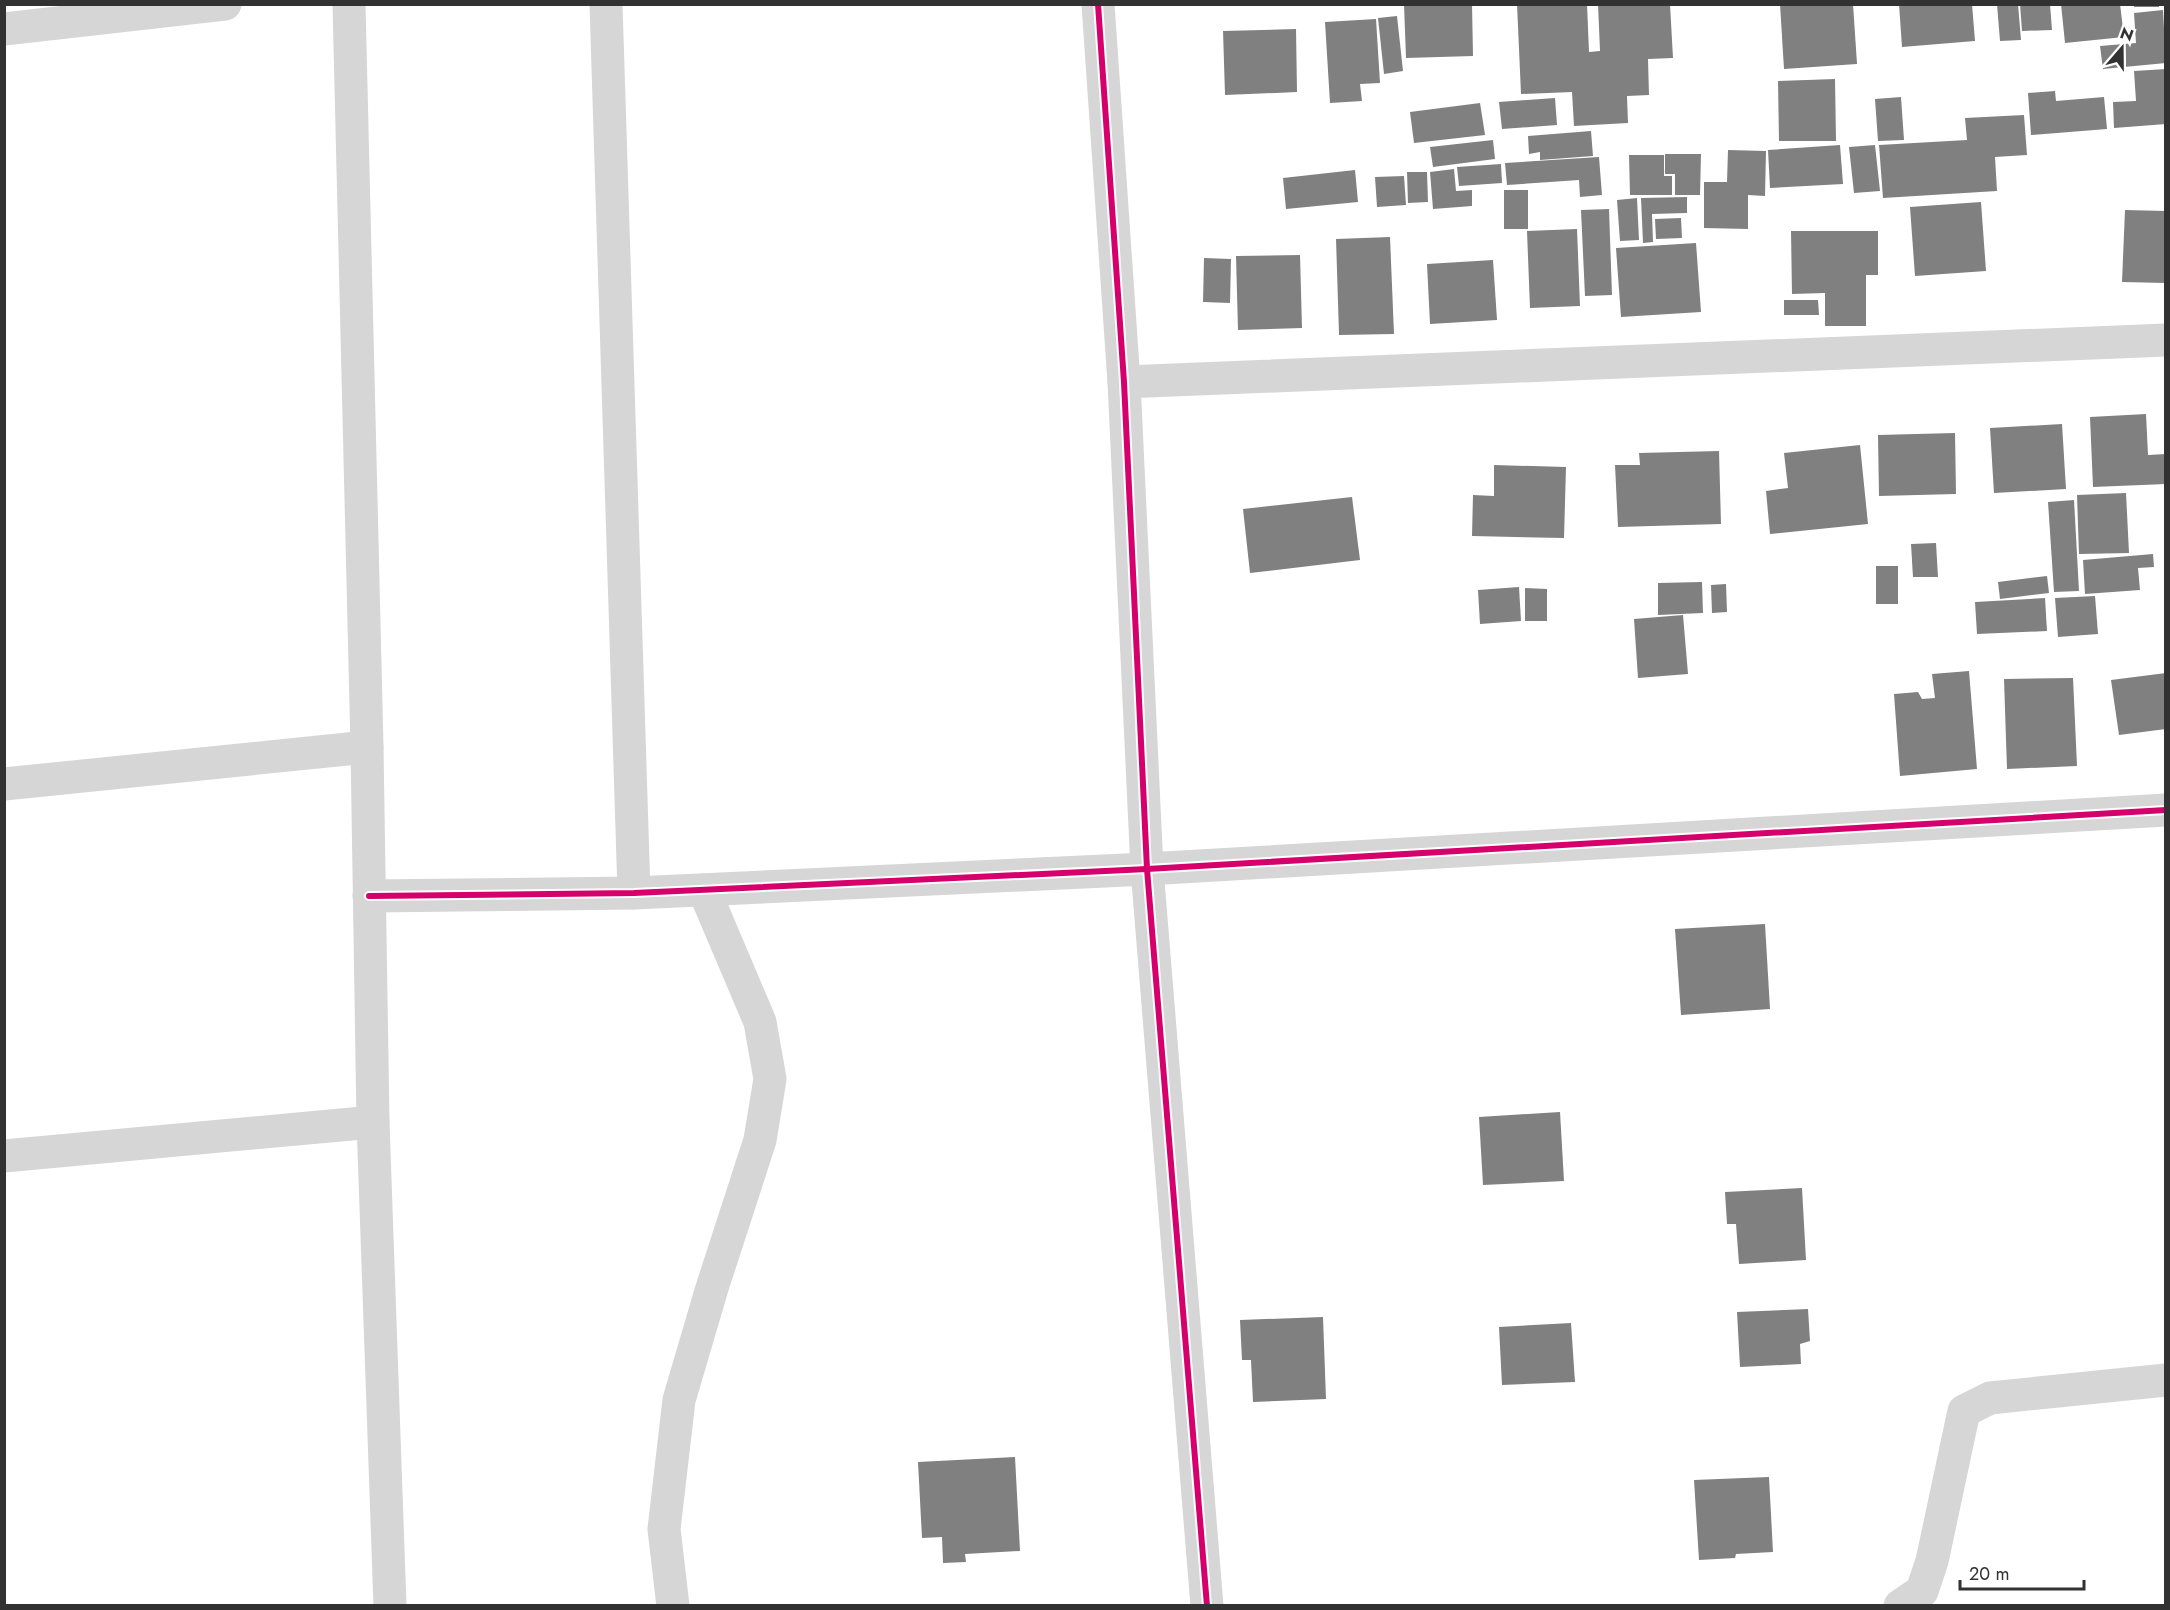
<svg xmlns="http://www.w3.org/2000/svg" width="2170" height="1610" font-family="Jost,sans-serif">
  <rect width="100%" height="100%" fill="#fff"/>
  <g fill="#808080">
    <path d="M1404 4H1472L1473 56 1406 58Z"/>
    <path d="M1517 4H1587L1589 52 1600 51 1598 4H1670L1673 58 1648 59 1649 95 1627 96 1628 123 1574 126 1572 92 1521 94Z"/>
    <path d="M1780 4H1853L1857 64 1784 69Z"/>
    <path d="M1899 4H1972L1975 41 1902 47Z"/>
    <path d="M1997 4H2018L2021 40 2000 41Z"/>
    <path d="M2020 4H2050L2052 30 2022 31Z"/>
    <path d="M2061 4H2120L2124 37 2065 43Z"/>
    <rect x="2134" y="4" width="25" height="3"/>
    <path d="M2163 10 2166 63 2103 69 2100 46 2136 43 2134 13Z"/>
    <path d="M1397 16 1403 71 1384 74 1378 18Z"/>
    <path d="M1376 19 1380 83 1360 84 1362 101 1330 103 1325 22Z"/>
    <path d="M1296 29 1297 92 1225 95 1223 31Z"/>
    <path d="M2166 69V124L2114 128 2113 102 2136 101 2134 71Z"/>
    <path d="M1835 79 1836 141H1779L1778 81Z"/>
    <path d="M2055 91 2056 101 2104 97 2107 129 2031 135 2028 93Z"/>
    <path d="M1901 97 1904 140 1878 141 1875 99Z"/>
    <path d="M1555 98 1557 125 1502 129 1499 102Z"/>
    <path d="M1480 103 1485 135 1414 143 1410 112Z"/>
    <path d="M2024 115 2027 155 1995 157 1997 191 1883 198 1879 145 1967 140 1965 118Z"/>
    <path d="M1591 131 1593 156 1540 160V152L1529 154 1528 136Z"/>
    <path d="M1493 140 1495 159 1433 167 1430 147Z"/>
    <path d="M1840 145 1843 184 1770 188 1768 150Z"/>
    <path d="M1875 145 1880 191 1854 193 1849 147Z"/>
    <path d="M1728 150 1766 151 1765 196 1748 195V229L1704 228V182H1727Z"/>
    <path d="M1665 154H1701L1700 195H1675V174H1665Z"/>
    <path d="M1629 155H1664V176H1672V195H1630Z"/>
    <path d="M1599 157 1602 195 1580 197 1579 180 1507 185 1505 163Z"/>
    <path d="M1501 164 1502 183 1459 186 1457 167Z"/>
    <path d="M1454 169 1456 191 1472 190V206L1433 209 1430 172Z"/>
    <path d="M1355 170 1358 202 1286 209 1283 178Z"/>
    <path d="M1407 172H1427L1428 202 1408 203Z"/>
    <path d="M1404 176 1406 205 1377 207 1375 177Z"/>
    <rect x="1504" y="190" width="24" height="39"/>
    <path d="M1687 197V213L1652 214 1653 242 1643 243 1641 198Z"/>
    <path d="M1637 198 1639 240 1620 241 1617 200Z"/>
    <path d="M1981 202 1986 271 1915 276 1910 207Z"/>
    <path d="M1609 209 1612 295 1585 296 1581 210Z"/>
    <path d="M2125 210 2166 211V283L2122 282Z"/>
    <path d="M1681 218 1682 238 1656 239 1655 219Z"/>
    <path d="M1577 229 1580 306 1530 308 1527 231Z"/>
    <path d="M1791 231H1878V275H1866V326H1825V293L1792 294Z"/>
    <path d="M1390 237 1394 334 1339 335 1336 239Z"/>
    <path d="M1696 243 1701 312 1621 317 1616 248Z"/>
    <path d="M1300 255 1302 328 1238 330 1236 256Z"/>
    <path d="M1204 258 1231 259 1230 303 1203 302Z"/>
    <path d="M1493 260 1497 320 1430 324 1427 264Z"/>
    <path d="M1784 300H1818L1819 315H1784Z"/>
    <path d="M2146 414 2148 455 2166 454V484L2093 487 2090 417Z"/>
    <path d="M2062 424 2066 489 1994 493 1990 428Z"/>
    <path d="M1955 433 1956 494 1879 496 1878 435Z"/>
    <path d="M1860 445 1868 524 1770 534 1766 491 1788 488 1784 453Z"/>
    <path d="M1719 451 1721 524 1618 527 1615 465H1640L1639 453Z"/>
    <path d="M1494 465 1566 467 1564 538 1472 536 1473 495 1494 496Z"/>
    <path d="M2126 493 2129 553 2079 554 2077 495Z"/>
    <path d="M1352 497 1360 560 1250 573 1243 509Z"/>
    <path d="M2074 500 2079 591 2054 592 2048 502Z"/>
    <path d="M1936 543 1938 577H1913L1911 544Z"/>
    <path d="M2153 554 2154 567 2138 568 2140 590 2085 594 2083 560Z"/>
    <rect x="1876" y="566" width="22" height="38"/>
    <path d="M2047 576 2049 593 2000 599 1998 582Z"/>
    <path d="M1702 582 1703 613 1658 615V583Z"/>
    <path d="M1726 584 1727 612 1712 613 1711 585Z"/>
    <path d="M1519 587 1521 621 1480 624 1478 590Z"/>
    <path d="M1525 588 1547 589V621H1525Z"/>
    <path d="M2095 596 2098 634 2058 637 2055 598Z"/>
    <path d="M2045 598 2047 631 1977 634 1975 602Z"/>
    <path d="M1683 615 1688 674 1638 678 1634 619Z"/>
    <path d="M1969 671 1977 769 1900 776 1894 694 1918 692 1922 699 1935 698 1932 674Z"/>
    <path d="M2166 673V729L2119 735 2111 680Z"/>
    <path d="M2073 678 2077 766 2007 769 2004 679Z"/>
    <path d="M1765 924 1770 1009 1681 1015 1675 929Z"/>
    <path d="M1560 1112 1564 1181 1483 1185 1479 1117Z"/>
    <path d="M1802 1188 1806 1260 1739 1264 1736 1224H1727L1725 1192Z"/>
    <path d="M1808 1309 1810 1341 1800 1344 1801 1364 1740 1367 1737 1312Z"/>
    <path d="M1323 1317 1326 1399 1253 1402 1251 1360H1242L1240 1320Z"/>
    <path d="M1571 1323 1575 1382 1502 1385 1499 1327Z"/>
    <path d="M1015 1457 1020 1551 965 1554 966 1562 943 1563 942 1537 922 1538 918 1462Z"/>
    <path d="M1769 1477 1773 1552 1736 1554 1735 1558 1699 1560 1694 1480Z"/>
  </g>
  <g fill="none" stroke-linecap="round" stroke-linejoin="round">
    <g stroke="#d6d6d6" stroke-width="33">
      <path d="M349 4 367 747 373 1122 390 1606"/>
      <path d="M606 4 634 893"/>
      <path d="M1098 4 1124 382 1147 869 1207 1606"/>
      <path d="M4 29 225 4"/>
      <path d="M1124 382 2166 340"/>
      <path d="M4 784 367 747"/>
      <path d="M369 896 634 893 1147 869 2166 810"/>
      <path d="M4 1156 373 1122"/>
      <path d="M673 1606 664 1529 679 1400 712 1288 760 1140 770 1079 760 1022 704 890"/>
      <path d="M1900 1606 1922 1591 1932 1561 1964 1411 1990 1398 2166 1380"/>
    </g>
    <defs>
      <g id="cycleway">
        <path d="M1098 4 1124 382 1147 869 1207 1606"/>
        <path d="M369 896 634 893 1147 869 2166 810"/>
      </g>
    </defs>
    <use href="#cycleway" stroke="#fff" stroke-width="10"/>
    <use href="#cycleway" stroke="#d6006c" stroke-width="6"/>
  </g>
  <rect width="2170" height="1610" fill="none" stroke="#323232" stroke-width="12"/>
  <g transform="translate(2122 48) rotate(20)" stroke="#ffffff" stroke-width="4.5" paint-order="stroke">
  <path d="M0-4.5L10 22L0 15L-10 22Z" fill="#323232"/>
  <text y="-9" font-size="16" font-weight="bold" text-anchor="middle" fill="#323232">N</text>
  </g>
  <path d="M1960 1580v9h124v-9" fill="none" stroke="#323232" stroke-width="3"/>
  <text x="1969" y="1580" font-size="18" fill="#323232" stroke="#ffffff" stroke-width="4.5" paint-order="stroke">20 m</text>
</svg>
